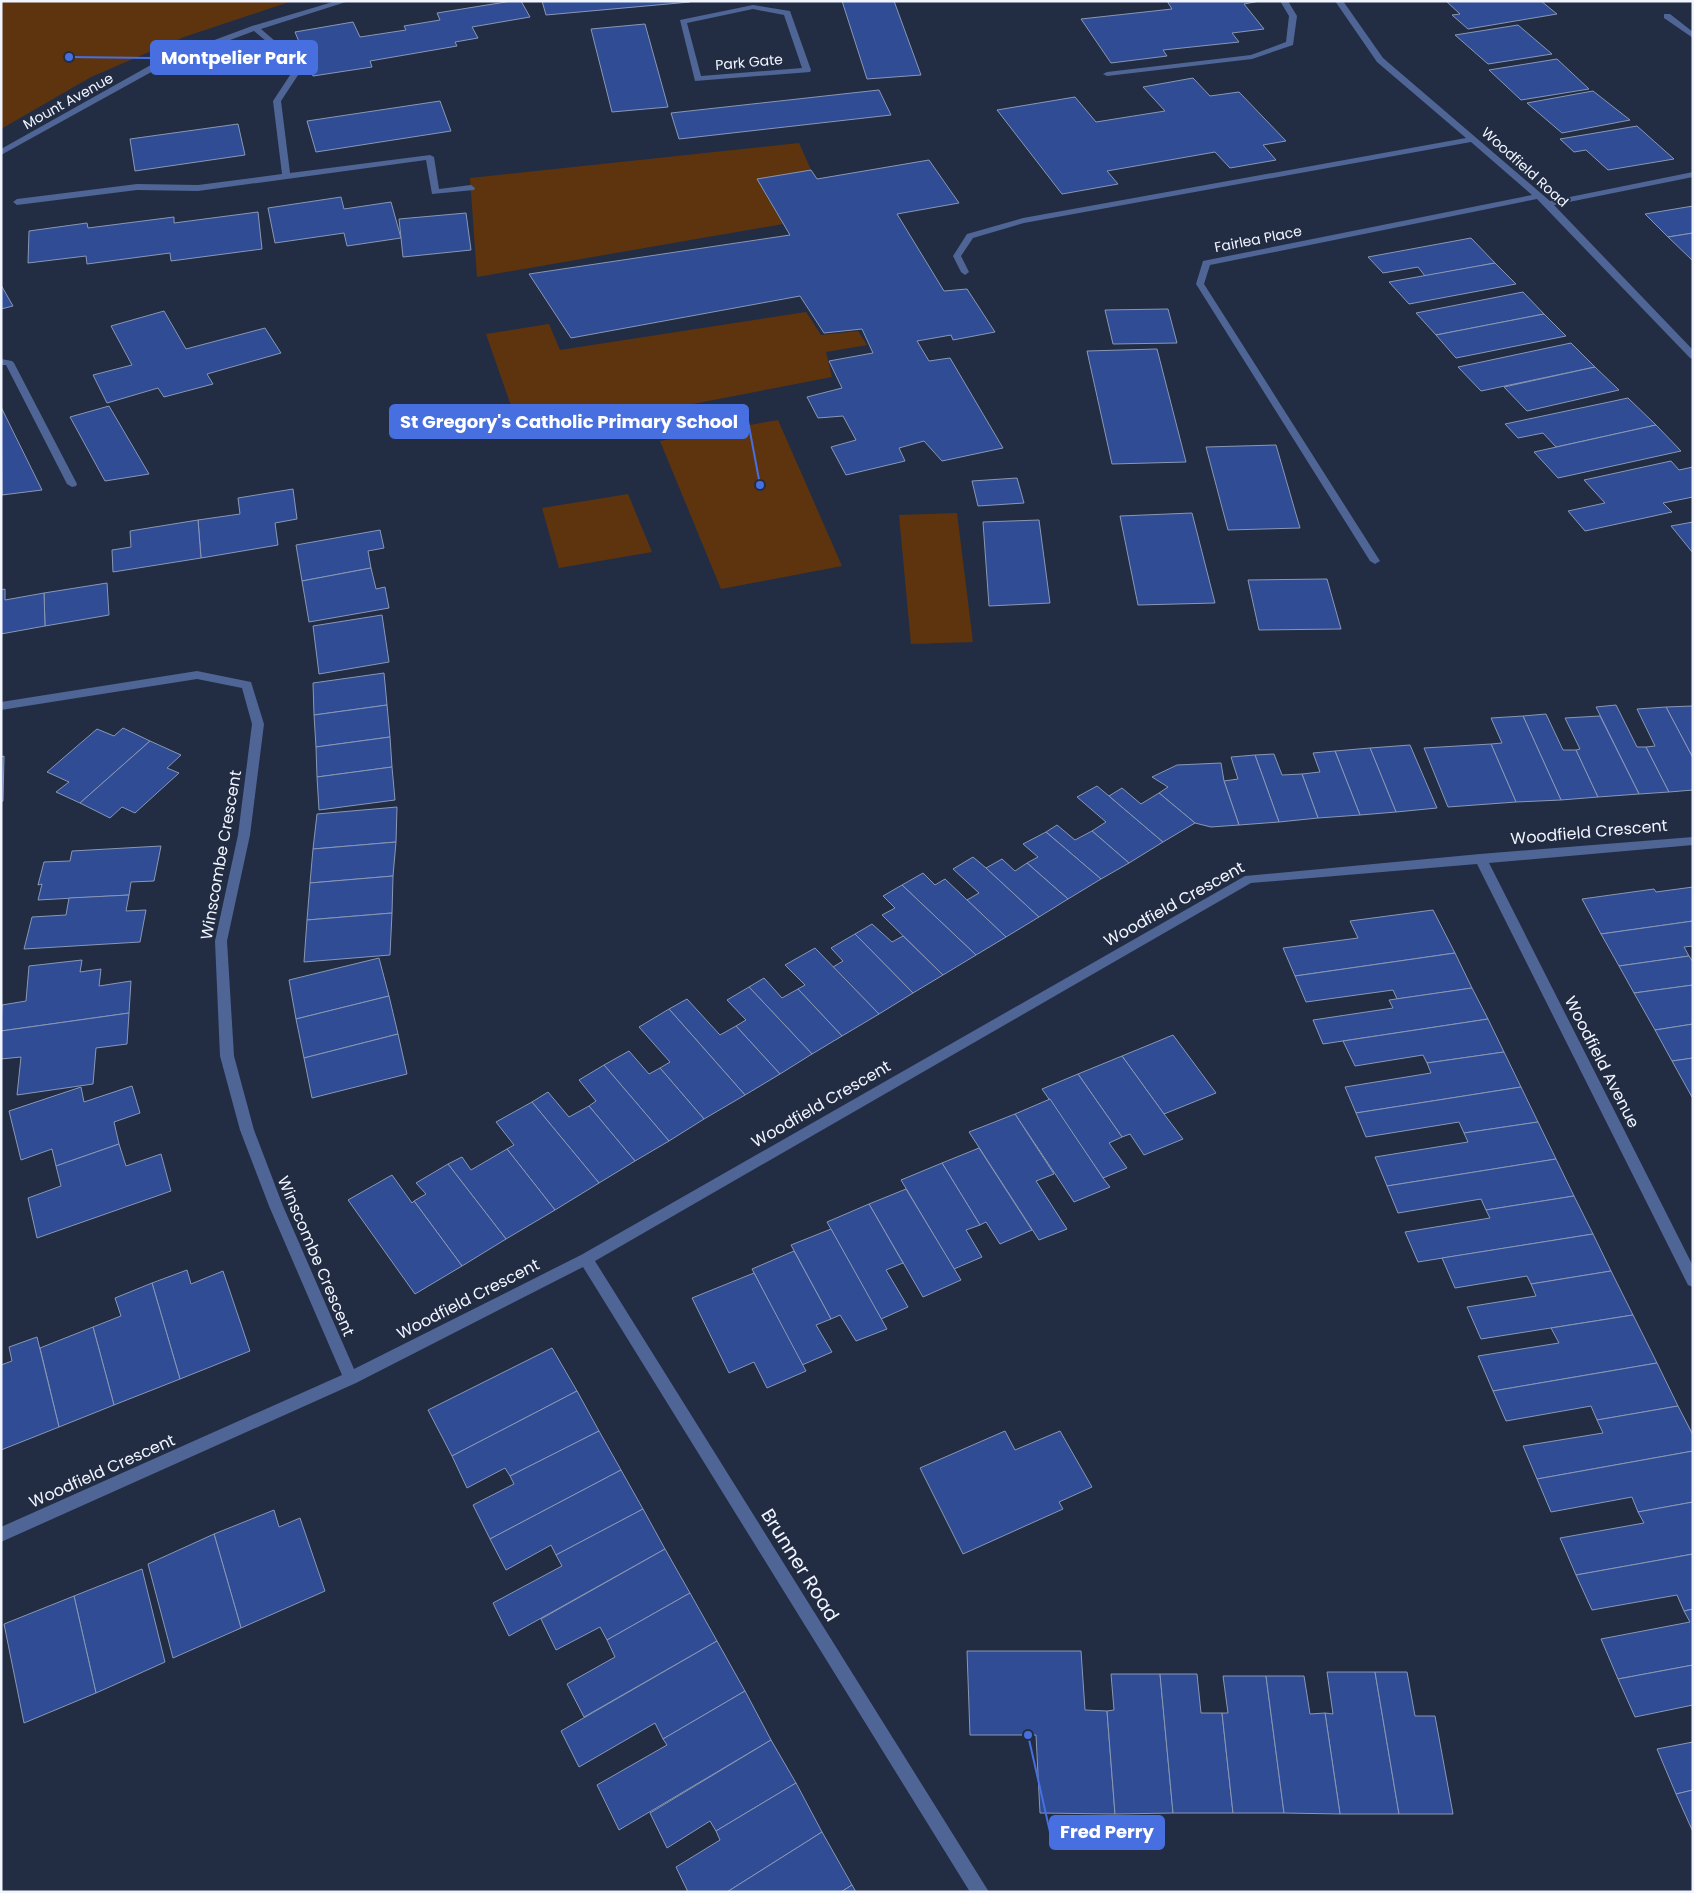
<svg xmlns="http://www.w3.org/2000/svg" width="1694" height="1893" font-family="Poppins,sans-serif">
  <rect width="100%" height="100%" fill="#222d44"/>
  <g fill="#5e340f">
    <path d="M1 1H292L184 37 91 77 1 129Z"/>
    <path d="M799 143 811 170 757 179 783 224 477 277 470 178Z"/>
    <path d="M806 312 821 335 858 331 867 345 826 352 832 377 522 437 486 334 549 324 560 350Z"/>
    <path d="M778 420 842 566 721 589 660 441Z"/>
    <path d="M628 494 652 552 559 568 542 508Z"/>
    <path d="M957 513 973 642 911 644 899 515Z"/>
  </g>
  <g fill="#2f4c95" stroke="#8997b4">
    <path d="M512 1H521L530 17 472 27 478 38 455 42 457 46 370 61 372 67 313 76 295 32 353 22 360 37 406 30 404 26 440 20 437 13Z"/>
    <path d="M542 1H690V2L546 15Z"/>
    <path d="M842 1H894L921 75 867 79Z"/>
    <path d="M1167 1H1260L1244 4 1264 29 1232 33 1239 42 1163 50 1167 56 1111 63 1081 19 1172 9Z"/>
    <path d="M1446 1H1541L1557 14 1468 29 1452 15 1460 14Z"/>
    <path d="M645 24 668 107 612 112 591 29Z"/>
    <path d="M1518 25 1552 54 1488 64 1455 35Z"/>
    <path d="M1557 59 1589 89 1521 100 1489 70Z"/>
    <path d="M1193 78 1210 96 1239 92 1286 141 1263 145 1276 160 1230 168 1215 152 1107 171 1118 184 1062 194 997 110 1075 97 1096 122 1165 111 1143 87Z"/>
    <path d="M879 90 891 115 679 139 671 113Z"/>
    <path d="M1593 91 1630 120 1562 133 1527 103Z"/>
    <path d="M440 101 451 131 316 152 307 121Z"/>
    <path d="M238 124 245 155 135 171 130 139Z"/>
    <path d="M1637 126 1674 159 1608 170 1586 150 1574 152 1560 139Z"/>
    <path d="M929 160 959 203 897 214 944 291 967 289 995 332 953 340 951 335 917 341 929 361 950 358 1003 448 942 461 924 441 899 448 905 461 846 475 831 447 856 440 843 416 818 418 807 397 842 388 829 361 873 353 862 329 824 333 800 296 571 338 529 274 790 235 757 179 811 170 817 179Z"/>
    <path d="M341 197 344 209 391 202 401 238 347 246 344 233 275 243 268 208Z"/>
    <path d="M1693 206V233L1668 237 1645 214Z"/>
    <path d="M258 212 262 249 171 261 170 253 87 264 86 256 28 263 29 231 87 223 88 228 174 217V223Z"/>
    <path d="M466 213 471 250 403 257 399 219Z"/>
    <path d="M1693 233V260H1692L1668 237Z"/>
    <path d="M1471 238 1495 263 1425 276 1418 267 1383 273 1368 257Z"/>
    <path d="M1495 263 1516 284 1409 304 1389 282Z"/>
    <path d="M1 285 13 306 1 309Z"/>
    <path d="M1523 292 1544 314 1436 335 1416 313Z"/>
    <path d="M1168 309 1177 343 1113 344 1105 310Z"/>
    <path d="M164 311 186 349 265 328 281 353 207 374 213 384 164 397 158 388 107 403 93 375 132 365 111 326Z"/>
    <path d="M1544 314 1566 336 1456 358 1436 335Z"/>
    <path d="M1571 343 1595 367 1481 391 1458 367Z"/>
    <path d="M1157 349 1186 462 1112 464 1087 351Z"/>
    <path d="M1595 367 1619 390 1527 411 1504 387Z"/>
    <path d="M1628 398 1656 425 1556 447 1543 433 1518 438 1505 424Z"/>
    <path d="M109 406 149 474 105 481 70 417Z"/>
    <path d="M1 407 42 490 2 495Z"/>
    <path d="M1656 425 1681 451 1558 478 1534 452Z"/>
    <path d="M1276 445 1300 528 1228 530 1206 447Z"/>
    <path d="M1671 461 1679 470 1693 467V497L1663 503 1672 512 1585 531 1568 511 1605 503 1584 480Z"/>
    <path d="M1017 478 1024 503 978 506 972 481Z"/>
    <path d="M293 489 297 519 275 523 278 545 201 558 198 520 240 514 238 498Z"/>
    <path d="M1192 513 1215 603 1138 605 1120 516Z"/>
    <path d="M198 520 201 558 113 572 112 550 131 547 130 531Z"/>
    <path d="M1039 520 1050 603 989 606 983 522Z"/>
    <path d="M1693 522V553L1671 526Z"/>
    <path d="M380 530 384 548 368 551 371 568 302 581 296 545Z"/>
    <path d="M371 568 376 589 385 587 389 608 309 622 302 581Z"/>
    <path d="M1327 579 1341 629 1259 630 1248 580Z"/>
    <path d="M107 583 109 615 45 626 44 593Z"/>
    <path d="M5 589V600L44 593 45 626 1 634V590Z"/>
    <path d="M382 615 389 662 319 674 313 626Z"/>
    <path d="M384 673 387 705 314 715 313 683Z"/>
    <path d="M387 705 390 737 316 747 314 715Z"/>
    <path d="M1616 705 1637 747H1646L1669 792 1639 794 1596 707Z"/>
    <path d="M1692 706H1693V758L1666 707Z"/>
    <path d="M1666 707 1693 758V790L1669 792 1646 747 1655 746 1637 709Z"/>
    <path d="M1546 714 1563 750H1576L1598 797 1561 800 1523 716Z"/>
    <path d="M1523 716 1561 800 1516 802 1491 744 1502 743 1491 718Z"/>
    <path d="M1600 716 1639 794 1598 797 1576 750 1580 749 1565 718Z"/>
    <path d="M123 728 150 741 80 803 56 792 69 782 47 772 97 729 114 736Z"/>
    <path d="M390 737 392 767 317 777 316 747Z"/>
    <path d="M150 741 181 755 167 768 179 773 135 813 122 807 110 818 80 803Z"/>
    <path d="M1491 744 1516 802 1448 807 1424 748Z"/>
    <path d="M1410 745 1437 808 1396 812 1370 748Z"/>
    <path d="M1370 748 1396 812 1360 815 1335 751Z"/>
    <path d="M1335 751 1360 815 1318 818 1302 774 1320 772 1313 753Z"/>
    <path d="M1274 754 1282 775 1302 774 1318 818 1279 822 1255 755Z"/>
    <path d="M1255 755 1279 822 1239 825 1224 781 1238 779 1231 757Z"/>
    <path d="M4 756 3 801 1 802V757Z"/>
    <path d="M1221 763 1224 781 1239 825 1211 827 1195 823 1159 793 1168 787 1152 777 1177 765Z"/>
    <path d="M392 767 395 800 319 810 317 777Z"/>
    <path d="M1097 786 1109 796 1163 842 1129 863 1092 831 1106 822 1077 797Z"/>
    <path d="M1122 788 1141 804 1159 793 1195 823 1163 842 1109 796Z"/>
    <path d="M397 807 396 842 313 849 317 814Z"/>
    <path d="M1057 825 1075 840 1092 831 1129 863 1101 879 1046 832Z"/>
    <path d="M1046 832 1101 879 1068 899 1027 863 1038 857 1023 844Z"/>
    <path d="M396 842 393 876 310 883 313 849Z"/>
    <path d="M161 846 154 881 131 882 129 895 38 900 42 884 38 885 44 862 70 861 72 851Z"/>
    <path d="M973 857 986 868 1039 917 1006 937 967 900 979 893 953 869Z"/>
    <path d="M1002 859 1015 871 1027 863 1068 899 1039 917 986 868Z"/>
    <path d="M923 873 935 885 945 879 1006 937 976 955 902 885Z"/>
    <path d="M393 876 392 913 307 920 310 883Z"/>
    <path d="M902 885 976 955 943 975 882 915 895 908 883 896Z"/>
    <path d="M1693 887V921L1601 934 1582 899 1654 889 1656 892Z"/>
    <path d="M129 895 126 911 146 910 140 942 24 949 32 917 66 915 69 898Z"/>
    <path d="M1433 910 1455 953 1295 976 1283 948 1358 938 1350 921Z"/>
    <path d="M392 913 390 955 304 962 307 920Z"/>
    <path d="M1693 921V946L1684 947 1689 956 1619 966 1601 934Z"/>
    <path d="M872 924 892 942 903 936 943 975 913 993 855 934Z"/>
    <path d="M855 934 913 993 879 1014 833 967 843 961 831 948Z"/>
    <path d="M815 948 879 1014 842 1036 798 989 805 985 785 965Z"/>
    <path d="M1455 953 1472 988 1397 999 1393 990 1306 1002 1295 976Z"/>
    <path d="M1689 956 1693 962V985L1634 993 1619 966Z"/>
    <path d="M379 958 389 996 296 1019 289 980Z"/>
    <path d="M82 960 80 972 101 969 99 986 131 981 129 1013 1 1031 2 1005 26 1001 29 966Z"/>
    <path d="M764 978 782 998 798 989 842 1036 812 1054 749 987Z"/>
    <path d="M1693 985V1024L1655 1030 1634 993Z"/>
    <path d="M749 987 812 1054 780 1074 736 1026 746 1020 727 1000Z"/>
    <path d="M1472 988 1488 1019 1323 1044 1313 1020 1393 1008 1389 1000Z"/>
    <path d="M389 996 398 1034 304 1058 296 1019Z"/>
    <path d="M687 999 720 1035 736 1026 780 1074 745 1095 669 1009Z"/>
    <path d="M669 1009 745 1095 704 1119 660 1068 670 1062 639 1027Z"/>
    <path d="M129 1013 127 1044 96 1048 93 1084 17 1095 21 1057 1 1059V1031Z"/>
    <path d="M1488 1019 1504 1052 1427 1063 1423 1055 1355 1066 1343 1041Z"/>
    <path d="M1693 1024V1058L1672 1061 1655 1030Z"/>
    <path d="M398 1034 407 1074 312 1098 304 1058Z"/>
    <path d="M1173 1035 1216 1093 1164 1114 1122 1056Z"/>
    <path d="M629 1051 649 1074 660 1068 704 1119 669 1141 604 1065Z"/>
    <path d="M1504 1052 1521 1087 1356 1113 1345 1087 1431 1073 1427 1063Z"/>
    <path d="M1122 1056 1164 1114 1183 1139 1144 1155 1130 1134 1122 1137 1078 1074Z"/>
    <path d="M1693 1058V1096L1692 1097 1672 1061Z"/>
    <path d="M604 1065 669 1141 635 1161 589 1106 596 1101 579 1080Z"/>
    <path d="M1078 1074 1122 1137 1109 1143 1127 1168 1103 1178 1042 1089Z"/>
    <path d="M132 1086 140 1113 114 1122 119 1144 56 1166 52 1149 21 1160 9 1111 81 1087 84 1102Z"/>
    <path d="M1521 1087 1538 1122 1464 1133 1459 1122 1366 1137 1356 1113Z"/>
    <path d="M548 1092 569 1117 589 1106 635 1161 599 1183 532 1102Z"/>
    <path d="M1050 1099 1103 1178 1110 1187 1074 1202 1015 1114Z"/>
    <path d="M532 1102 599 1183 555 1210 507 1149 514 1145 496 1122Z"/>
    <path d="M1015 1114 1054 1174 1036 1181 1067 1229 1039 1240 969 1132Z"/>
    <path d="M1538 1122 1556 1159 1387 1186 1375 1157 1468 1142 1464 1133Z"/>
    <path d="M119 1144 126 1166 161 1154 171 1191 37 1238 28 1198 61 1186 56 1166Z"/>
    <path d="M979 1148 1032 1230 1000 1244 986 1222 980 1225 942 1163Z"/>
    <path d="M507 1149 555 1210 506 1239 448 1164 462 1157 471 1170Z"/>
    <path d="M1556 1159 1574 1196 1486 1210 1481 1199 1398 1213 1387 1186Z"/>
    <path d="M942 1163 980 1225 966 1230 982 1257 954 1269 901 1180Z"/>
    <path d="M448 1164 506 1239 462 1266 414 1201 426 1194 416 1183Z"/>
    <path d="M392 1175 412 1203 414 1201 462 1266 415 1294 348 1200Z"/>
    <path d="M906 1189 961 1280 923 1297 869 1204Z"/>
    <path d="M1574 1196 1593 1234 1418 1262 1405 1232 1490 1218 1486 1210Z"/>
    <path d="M869 1204 903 1263 886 1270 908 1307 881 1319 827 1222Z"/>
    <path d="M831 1229 887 1329 856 1341 840 1315 831 1319 791 1245Z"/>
    <path d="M1593 1234 1611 1271 1531 1284 1527 1276 1455 1288 1442 1258Z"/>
    <path d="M794 1251 831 1319 816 1325 832 1352 802 1365 752 1269Z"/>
    <path d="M187 1270 191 1284 223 1271 250 1351 180 1379 152 1283Z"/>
    <path d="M1611 1271 1633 1315 1481 1339 1467 1307 1536 1296 1531 1284Z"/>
    <path d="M754 1273 806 1371 767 1388 754 1362 729 1373 692 1298Z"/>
    <path d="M152 1283 180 1379 114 1405 93 1327 121 1316 115 1298Z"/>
    <path d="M1633 1315 1657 1363 1493 1391 1478 1356 1559 1343 1551 1328Z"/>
    <path d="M93 1327 114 1405 59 1427 40 1348Z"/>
    <path d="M37 1337 59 1427 1 1450V1365L12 1361 9 1347Z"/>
    <path d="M552 1348 577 1391 452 1456 428 1410Z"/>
    <path d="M1657 1363 1678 1406 1597 1420 1591 1406 1506 1421 1493 1391Z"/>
    <path d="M577 1391 599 1431 510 1476 505 1468 467 1488 452 1456Z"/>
    <path d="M1678 1406 1693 1435V1451L1537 1479 1523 1446 1603 1433 1597 1420Z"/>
    <path d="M599 1431 621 1470 490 1539 473 1505 514 1484 510 1476Z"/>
    <path d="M1005 1431 1015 1450 1060 1431 1092 1487 1059 1502 1063 1509 963 1554 920 1468Z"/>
    <path d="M1693 1451V1502L1638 1512 1632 1497 1551 1512 1537 1479Z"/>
    <path d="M621 1470 643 1509 556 1555 551 1545 506 1570 490 1539Z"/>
    <path d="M1693 1502V1554L1576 1575 1560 1538 1644 1523 1638 1512Z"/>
    <path d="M643 1509 665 1549 509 1636 493 1603 562 1566 556 1555Z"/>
    <path d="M274 1510 279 1527 300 1518 325 1591 241 1628 214 1534Z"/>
    <path d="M214 1534 241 1628 173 1658 148 1564Z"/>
    <path d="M665 1549 690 1593 607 1640 600 1627 556 1650 541 1619Z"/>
    <path d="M1693 1554V1609L1684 1611 1677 1595 1592 1610 1576 1575Z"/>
    <path d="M142 1569 165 1662 96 1693 74 1596Z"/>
    <path d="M690 1593 717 1641 584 1717 567 1684 615 1657 607 1640Z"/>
    <path d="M74 1596 96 1693 24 1723 4 1624Z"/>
    <path d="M1693 1609V1665L1618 1679 1601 1639 1690 1622 1684 1611Z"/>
    <path d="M717 1641 745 1691 663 1739 655 1723 579 1767 561 1731Z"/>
    <path d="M967 1651H1081L1085 1710 1107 1711 1115 1814 1040 1813 1036 1735H970Z"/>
    <path d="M1693 1665V1705L1635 1717 1618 1679Z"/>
    <path d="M1327 1672H1375L1399 1814H1340L1325 1713 1333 1714Z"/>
    <path d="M1375 1672H1407L1415 1716H1435L1453 1814H1399Z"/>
    <path d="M1111 1674H1160L1173 1813 1115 1814 1107 1711 1114 1710Z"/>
    <path d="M1160 1674H1197L1201 1713H1222L1233 1813H1173Z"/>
    <path d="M1223 1676H1266L1284 1813H1233L1222 1713H1228Z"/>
    <path d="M1266 1676H1304L1310 1714 1325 1713 1340 1814 1284 1813Z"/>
    <path d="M745 1691 771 1740 619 1830 597 1785 667 1745 663 1739Z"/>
    <path d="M771 1740 796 1783 716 1831 710 1821 667 1848 650 1813Z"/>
    <path d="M1693 1742V1790L1676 1794 1657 1749Z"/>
    <path d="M796 1783 822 1832 727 1892H688L676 1867 720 1840 716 1831Z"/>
    <path d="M1693 1790V1832L1676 1794Z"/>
    <path d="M822 1832 852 1885 841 1892H727Z"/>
    <path d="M852 1885 856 1892H841Z"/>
  </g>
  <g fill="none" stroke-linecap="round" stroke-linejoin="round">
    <g fill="#4f6596" fill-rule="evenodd">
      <path d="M336 1H349L261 29 304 66 281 101 290 173 430 155 434 157 439 189 471 185 475 188 474 190 432 194 426 160 198 191 137 190 17 205 13 202 17 199 137 184 198 185 282 174 273 101 296 66 254 31 164 65 1 155V149L158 61 252 26Z"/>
      <path d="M1280 1H1288L1297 16 1293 45 1252 59 1107 76 1103 74 1107 72 1251 55 1286 42 1289 16Z"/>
      <path d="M1335 1H1343L1383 58 1550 201 1693 172V177L1554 205 1693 350V359L1690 358 1537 199 1210 265 1204 284 1380 561 1375 564 1370 561 1196 284 1203 261 1532 195 1471 142 1024 223 973 238 961 256 969 272 965 275 961 272 953 256 967 234 1023 218 1466 138 1377 62Z"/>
      <path d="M753 5 790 11 811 70 810 72 695 81 680 20ZM753 9 784 15 802 68 701 76 687 23Z"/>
      <path d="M1664 14H1670L1693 32V38L1664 18Z"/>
      <path d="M1 359 12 361 14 363 77 484 76 486 72 487 67 484 6 365H1Z"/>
      <path d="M197 671 251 682 264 724 250 835 227 941 234 1056 254 1130 283 1206 354 1369 581 1255 1245 876 1480 854 1693 837V845L1489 863 1693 1266V1287L1688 1285 1477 864 1251 883 595 1261 989 1892H970L583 1267 356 1383 1 1542V1527L342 1375 269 1206 240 1130 220 1056 215 941 238 835 252 724 242 688 197 679 1 710V702Z"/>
    </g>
  </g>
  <g text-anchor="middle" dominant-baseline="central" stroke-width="4" stroke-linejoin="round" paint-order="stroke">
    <g font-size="14" fill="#f1f5ff" stroke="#222d44">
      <text transform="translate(749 62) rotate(-5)">Park Gate</text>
      <text transform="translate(68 101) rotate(-29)">Mount Avenue</text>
      <text transform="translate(1525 167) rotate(42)">Woodfield Road</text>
      <text transform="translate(1258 239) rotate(-11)">Fairlea Place</text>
    </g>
    <g font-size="16" fill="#f1f5ff" stroke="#222d44">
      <text transform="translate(1589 832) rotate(-5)">Woodfield Crescent</text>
      <text transform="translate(221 855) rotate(-80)">Winscombe Crescent</text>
      <text transform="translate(1174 904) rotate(-29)">Woodfield Crescent</text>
      <text transform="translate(1602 1062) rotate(63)">Woodfield Avenue</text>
      <text transform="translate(821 1104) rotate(-30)">Woodfield Crescent</text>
      <text transform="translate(316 1256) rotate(67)">Winscombe Crescent</text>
      <text transform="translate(468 1299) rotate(-27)">Woodfield Crescent</text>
      <text transform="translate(102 1471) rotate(-24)">Woodfield Crescent</text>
    </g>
    <g font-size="19" fill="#f1f5ff" stroke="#222d44">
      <text transform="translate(800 1565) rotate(58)">Brunner Road</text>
    </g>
  </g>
  <path fill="none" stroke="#476fe0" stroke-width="2" d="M69 57L151 58M760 485L748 421M1028 1735L1050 1832"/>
  <g fill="#476fe0" stroke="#222d44" stroke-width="2">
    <circle cx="69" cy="57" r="5"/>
    <circle cx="760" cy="485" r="5"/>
    <circle cx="1028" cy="1735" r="5"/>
  </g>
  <g fill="#476fe0" stroke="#476fe0" stroke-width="2">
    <rect x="151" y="41" width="166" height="33" rx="5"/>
    <rect x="390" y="405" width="358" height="33" rx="5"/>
    <rect x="1050" y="1816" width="114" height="33" rx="5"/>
  </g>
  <g font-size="18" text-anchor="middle" font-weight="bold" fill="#fff">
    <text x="234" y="64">Montpelier Park</text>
    <text x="569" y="428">St Gregory's Catholic Primary School</text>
    <text x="1107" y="1838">Fred Perry</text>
  </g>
  <rect width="1694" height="1893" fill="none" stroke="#f1f5ff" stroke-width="5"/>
</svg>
